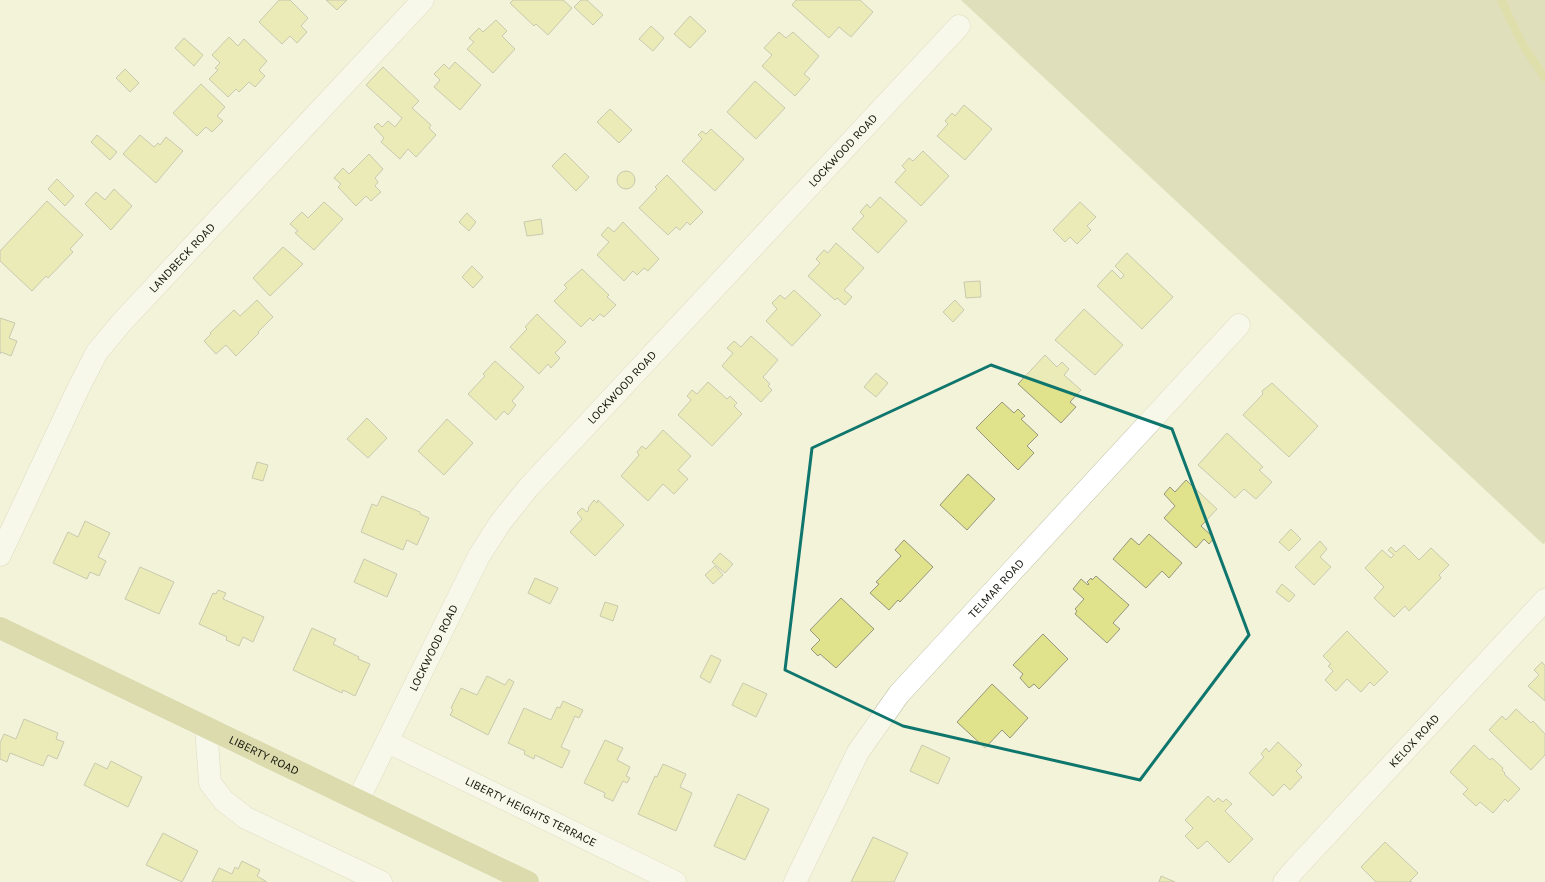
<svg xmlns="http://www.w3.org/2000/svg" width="1545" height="882" font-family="Karla,sans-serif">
  <rect width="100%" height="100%" fill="#f2f3d8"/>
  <path fill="#c7c897" d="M961 0H1545V543L1543 544Z"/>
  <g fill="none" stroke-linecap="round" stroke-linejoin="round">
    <path stroke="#c6c772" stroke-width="8" d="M1501 0 1523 45 1545 78"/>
  </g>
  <g fill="#e1e28c" stroke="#96977e">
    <path d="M279 0H290L308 18 301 26 307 32 297 43 290 36 282 44 259 22Z"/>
    <path d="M326 0H347L337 10Z"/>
    <path d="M513 0H563L572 8 548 35 536 24 534 26 510 3Z"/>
    <path d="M581 0H587L603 15 593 25 574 7Z"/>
    <path d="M796 0H860L873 12 851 37 839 27 829 38 792 5Z"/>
    <path d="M690 16 706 31 690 48 674 34Z"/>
    <path d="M496 20 507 31 502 36 515 49 493 73 467 49 474 42 469 38 479 28 483 32Z"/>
    <path d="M651 26 664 38 653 51 639 39Z"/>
    <path d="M779 32 786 38 793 32 819 56 804 74 810 79 795 96 762 66 772 55 764 48Z"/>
    <path d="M229 37 238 46 244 39 267 61 259 70 265 76 255 87 249 82 239 92 236 89 228 97 209 79 218 70 215 68 220 63 212 55Z"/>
    <path d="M184 38 203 55 194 66 175 48Z"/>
    <path d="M455 62 481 85 460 110 434 87 440 80 434 74 444 64 449 69Z"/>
    <path d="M383 67 419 101 412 108 431 125 429 128 436 135 416 157 408 149 400 159 381 142 384 138 374 127 378 123 382 127 388 121 395 127 402 118 366 85Z"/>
    <path d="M125 69 139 83 130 92 116 78Z"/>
    <path d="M755 81 785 108 756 139 727 112Z"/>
    <path d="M201 84 225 107 217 116 223 121 212 132 206 127 197 136 173 113Z"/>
    <path d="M964 105 992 129 965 160 937 136 948 124 945 121 952 113 955 116Z"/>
    <path d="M610 109 632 130 619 143 597 122Z"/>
    <path d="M711 129 744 159 715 191 682 161 702 139 698 135 702 131 706 134Z"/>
    <path d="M97 135 117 152 110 160 91 142Z"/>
    <path d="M140 135 154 147 158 143 160 145 166 137 183 151 156 183 123 154Z"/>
    <path d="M923 151 949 176 921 206 895 182 906 170 902 166 909 158 913 161Z"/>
    <path d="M565 153 589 177 576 191 552 166Z"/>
    <path d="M369 154 383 169 375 178 378 182 375 186 381 192 371 201 366 196 356 206 338 187 341 184 334 178 343 168 349 174Z"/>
    <circle cx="626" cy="180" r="9"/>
    <path d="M667 175 703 212 690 225 687 222 680 230 676 227 668 235 639 208 657 189 655 187Z"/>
    <path d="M57 179 74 196 65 206 48 189Z"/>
    <path d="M114 189 132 206 111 230 85 204 96 192 105 200Z"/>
    <path d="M880 197 907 221 878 253 852 229 864 216 860 212 867 204 870 208Z"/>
    <path d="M47 201 83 235 70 249 73 252 48 278 46 276 32 291 0 261V251Z"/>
    <path d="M324 202 343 219 314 250 295 233 298 231 290 224 302 212 308 218Z"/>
    <path d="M1080 202 1096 217 1087 226 1091 230 1077 244 1070 237 1065 242 1053 230Z"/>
    <path d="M467 213 476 222 469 231 459 222Z"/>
    <path d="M541 219 543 234 527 236 524 222Z"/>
    <path d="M623 222 659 259 648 271 644 268 637 275 633 271 624 281 597 255 609 242 601 235 608 227 614 232Z"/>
    <path d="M836 243 864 268 844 290 852 297 845 305 837 298 835 300 808 276 820 263 816 259 824 250 828 253Z"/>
    <path d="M283 247 303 264 270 296 253 278Z"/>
    <path d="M1127 253 1173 297 1142 329 1097 286 1112 270 1121 279 1124 275 1115 266Z"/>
    <path d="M472 266 483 277 473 288 462 277Z"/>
    <path d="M582 269 609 295 607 297 616 305 604 317 600 314 593 321 590 318 581 327 554 301 567 288 564 285Z"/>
    <path d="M980 281 981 297 966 298 964 282Z"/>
    <path d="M794 290 821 315 792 346 766 321 777 309 772 303 780 295 785 299Z"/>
    <path d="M257 300 273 317 258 332 259 333 236 356 226 345 216 354 204 341 211 334 210 333 234 310 240 316Z"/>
    <path d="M955 300 964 310 953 322 943 312Z"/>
    <path d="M1084 309 1123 345 1095 375 1055 340Z"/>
    <path d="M537 314 566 342 555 353 560 358 551 368 548 364 539 374 510 347 527 329 525 327Z"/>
    <path d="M0 318 15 323 9 338 17 341 11 356 1 352 0 354Z"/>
    <path d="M751 336 778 360 763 377 770 384 768 386 772 390 761 402 722 366 733 353 727 348 734 341 741 347Z"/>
    <path d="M1045 355 1057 367 1062 362 1069 369 1064 375 1081 390 1070 402 1076 407 1061 423 1018 384Z"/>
    <path d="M495 361 524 387 512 401 516 405 508 415 504 411 496 420 468 394 485 376 483 374Z"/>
    <path d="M876 373 888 383 876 397 864 387Z"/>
    <path d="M708 382 727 399 730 396 737 403 734 406 742 414 712 446 678 415 691 400 687 396 692 390 697 394Z"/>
    <path d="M1272 383 1318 426 1289 457 1243 415 1263 394 1262 391Z"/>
    <path d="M1002 402 1014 413 1018 409 1025 416 1021 419 1038 435 1027 446 1034 453 1018 470 976 428Z"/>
    <path d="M367 418 387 438 368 458 347 439Z"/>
    <path d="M447 419 473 443 444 475 418 451Z"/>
    <path d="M663 430 691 456 678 470 688 479 674 494 663 484 648 501 621 476 639 455 637 452 642 446 646 449Z"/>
    <path d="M1227 433 1263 467 1259 470 1272 482 1256 499 1244 489 1235 498 1198 465Z"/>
    <path d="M257 462 268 465 263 481 252 478Z"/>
    <path d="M968 474 995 499 967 530 940 505Z"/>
    <path d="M1186 480 1217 509 1201 526 1214 538 1209 544 1204 539 1196 548 1164 518 1175 506 1164 494 1170 487 1175 492Z"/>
    <path d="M382 496 420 512V514L429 518 417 545 407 540 403 550 361 532 372 504 377 506Z"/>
    <path d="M594 500 597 503 598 500 624 525 595 556 570 532 582 519 577 513 582 508 587 512 589 509 588 508Z"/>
    <path d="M85 521 110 533 98 557 106 561 99 576 90 572 87 579 53 563 68 532 78 537Z"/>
    <path d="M1291 529 1301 539 1289 551 1279 542Z"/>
    <path d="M1149 534 1182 563 1169 578 1162 571 1146 588 1113 559 1131 538 1139 545Z"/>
    <path d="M904 540 933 567 900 602 898 600 889 610 870 593 879 584 876 582 901 556 895 550Z"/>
    <path d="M1320 541 1327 549 1320 557 1331 567 1314 585 1295 567Z"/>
    <path d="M1404 545 1419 560 1431 548 1449 565 1439 575 1441 578 1409 611 1405 606 1394 617 1374 598 1384 587 1365 568 1382 550 1391 558 1394 555 1388 550 1391 547 1396 552Z"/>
    <path d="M720 553 733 564 725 573 712 562Z"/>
    <path d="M364 559 397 574 387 597 354 582Z"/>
    <path d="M715 566 723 575 713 584 705 575Z"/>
    <path d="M140 567 174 582 159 614 125 599Z"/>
    <path d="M1096 576 1129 605 1113 623 1120 629 1107 643 1075 614 1077 611 1075 609 1084 599 1073 589 1081 579 1088 585 1089 584 1087 582 1091 578 1092 580Z"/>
    <path d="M535 578 558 588 550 604 528 593Z"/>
    <path d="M1282 584 1295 595 1289 602 1276 592Z"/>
    <path d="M218 590 226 593 223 599 264 617 253 642 243 637 239 646 226 640 227 637 199 624 213 593 216 594Z"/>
    <path d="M841 598 874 629 836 668 820 654 818 656 811 649 820 640 810 630Z"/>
    <path d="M605 602 618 606 613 621 600 616Z"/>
    <path d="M312 628 336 639 333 644 359 657 358 659 370 664 355 696 343 690 342 693 293 670Z"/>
    <path d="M1347 631 1388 672 1374 686 1370 682 1361 692 1347 679 1336 691 1325 680 1333 671 1328 666 1331 664 1323 656Z"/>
    <path d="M1043 634 1068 659 1039 689 1034 684 1029 688 1020 678 1023 674 1013 665Z"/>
    <path d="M711 655 721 660 710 683 700 677Z"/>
    <path d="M1542 662 1545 666V701L1528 686 1539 675 1534 670Z"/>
    <path d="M487 676 505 685 509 679 514 682 488 735 450 715 453 710 451 708 461 688 477 695Z"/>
    <path d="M743 683 767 694 756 717 732 705Z"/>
    <path d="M992 684 1028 718 1010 738 1002 730 985 748 957 722Z"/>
    <path d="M563 701 583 710 579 718 575 716 561 747 570 751 562 768 535 755 534 759 524 754 525 751 508 743 524 708 551 720 557 707 560 708Z"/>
    <path d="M1516 709 1531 723 1533 721 1545 734V755L1531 770 1489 730 1502 716 1506 720Z"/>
    <path d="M24 719 58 733 56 739 64 742 57 759 48 755 43 766 10 753 7 762 0 759V743L4 734 16 739Z"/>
    <path d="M605 740 623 748 617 760 630 767 626 776 630 778 627 783 623 781 613 801 604 797 605 793 584 783Z"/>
    <path d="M1278 742 1302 765 1296 771 1302 777 1290 790 1284 784 1273 796 1249 773 1264 757 1261 754 1266 748 1269 752Z"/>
    <path d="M922 745 950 758 938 784 910 771Z"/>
    <path d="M1474 745 1490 760 1492 758 1503 768 1502 770 1505 773 1504 774 1520 789 1508 802 1505 799 1493 813 1480 802 1476 806 1463 794 1468 789 1450 772Z"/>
    <path d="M111 761 142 777 128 807 84 785 95 763 107 769Z"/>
    <path d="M663 764 686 774 680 787 692 793 676 831 638 814 655 776 657 777Z"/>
    <path d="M738 794 769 809 745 860 714 846Z"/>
    <path d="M1208 796 1214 802 1218 798 1223 802 1226 799 1232 804 1225 811 1253 839 1229 863 1207 841 1198 849 1185 836 1193 828 1185 820Z"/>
    <path d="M163 833 198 851 182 882 146 865Z"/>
    <path d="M873 837 908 853 894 882H851Z"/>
    <path d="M1385 842 1418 873 1410 881 1412 882H1376L1361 867Z"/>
    <path d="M242 861 260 870 257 876 267 882H212L219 868 232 874 235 867 238 869Z"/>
    <path d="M1161 876 1175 882H1159Z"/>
  </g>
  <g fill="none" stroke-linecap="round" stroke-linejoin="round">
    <defs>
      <g id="minor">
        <path id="s1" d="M0 555 78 389 97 352 122 322 423 0"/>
        <path d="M206 727 210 783 224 801 246 818 381 882"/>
        <path id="s2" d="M388 742 675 882"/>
        <path id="s3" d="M358 800 479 556 500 523 528 488 959 26"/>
        <path id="s4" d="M795 882 858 752 899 694 1239 325"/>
        <path id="s5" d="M1284 882 1295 869 1545 600"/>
      </g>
      <g id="primary">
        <path id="s6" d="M0 628 528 882"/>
      </g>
    </defs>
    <use href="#minor" stroke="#c1c2a8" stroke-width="23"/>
    <use href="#primary" stroke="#fff" stroke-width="23"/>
    <use href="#minor" stroke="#fff" stroke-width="22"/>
    <use href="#primary" stroke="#bfbf78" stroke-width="22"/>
  </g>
  <path d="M0 0H1545V882H0ZM991 365 1172 429 1249 635 1140 780 903 726 785 670 812 448Z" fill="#f2f3d8" fill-opacity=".55" fill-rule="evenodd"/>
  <path fill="none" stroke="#0f766e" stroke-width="3" stroke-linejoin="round" d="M991 365 1172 429 1249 635 1140 780 903 726 785 670 812 448Z"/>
  <g text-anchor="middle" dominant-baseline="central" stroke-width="3" stroke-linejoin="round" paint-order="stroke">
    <g font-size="12" fill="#121209" stroke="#f2f3d8">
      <text stroke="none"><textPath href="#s3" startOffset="818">LOCKWOOD ROAD</textPath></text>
      <text stroke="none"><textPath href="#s1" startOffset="352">LANDBECK ROAD</textPath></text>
      <text stroke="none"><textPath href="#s3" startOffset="494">LOCKWOOD ROAD</textPath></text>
      <text stroke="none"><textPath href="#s4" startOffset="359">TELMAR ROAD</textPath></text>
      <text stroke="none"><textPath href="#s3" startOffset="170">LOCKWOOD ROAD</textPath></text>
      <text stroke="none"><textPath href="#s5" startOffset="192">KELOX ROAD</textPath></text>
      <text stroke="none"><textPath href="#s6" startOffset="293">LIBERTY ROAD</textPath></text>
      <text stroke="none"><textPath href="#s2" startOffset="159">LIBERTY HEIGHTS TERRACE</textPath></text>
    </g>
  </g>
</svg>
